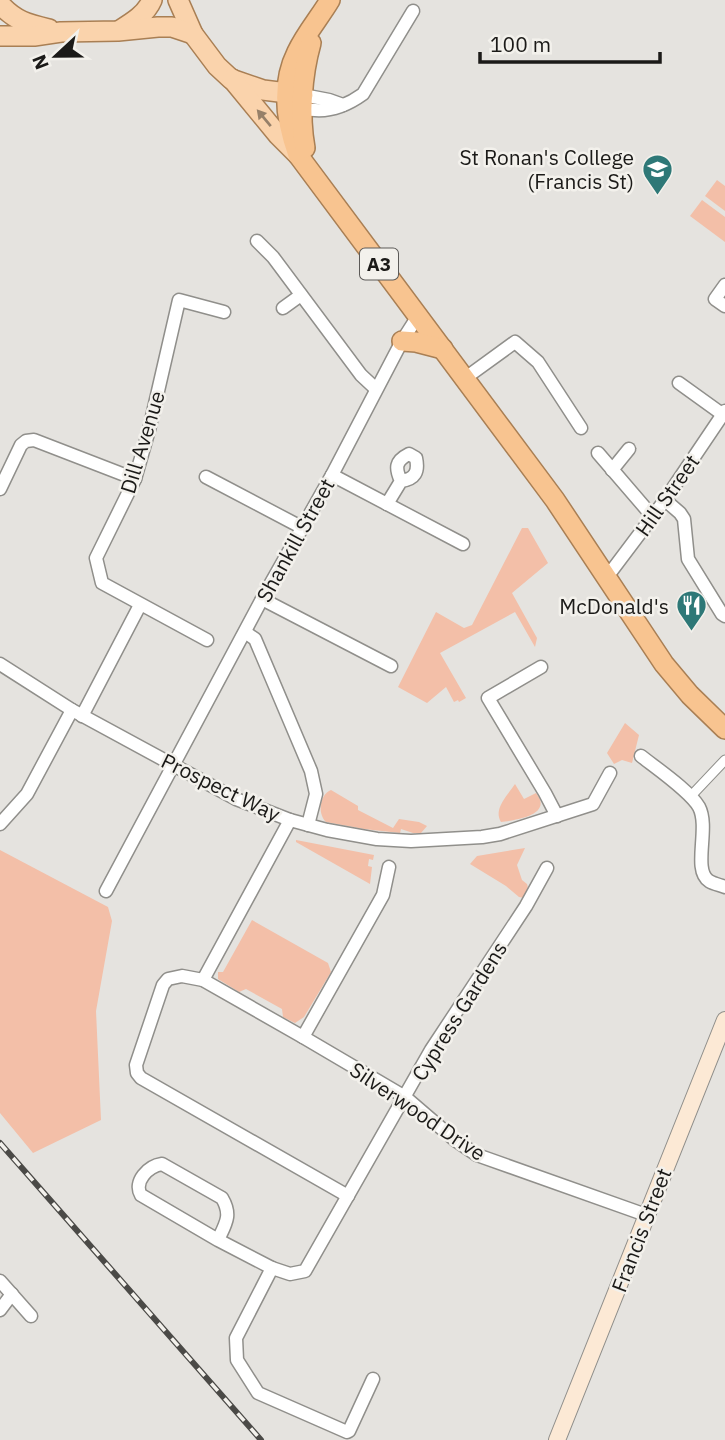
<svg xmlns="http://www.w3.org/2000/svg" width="725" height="1440" font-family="'IBM Plex Sans',sans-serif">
  <rect width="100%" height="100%" fill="#e5e3df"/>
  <g fill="#f3bfa8">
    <path d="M717 180 725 186V211L705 196Z"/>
    <path d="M702 200 725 217V242L690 216Z"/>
    <path d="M522 528H528L548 563 512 593 537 638 535 647 515 612 440 653 466 698 459 702 458 700 454 702 446 687 427 703 398 687 436 612 464 628 472 625Z"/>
    <path d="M625 723 639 735 632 763 622 760 614 764 607 753Z"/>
    <path d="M515 784 524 799 536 793C554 815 515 820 501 822 493 809 507 796 515 784Z"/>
    <path d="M331 790 358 806V810L393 828 399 819 419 822 427 826 421 833H413L401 829 400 833 364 829 326 822C317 813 320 794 331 790Z"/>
    <path d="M296 840 374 855 373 860 369 859 368 866 372 867 370 884 296 842Z"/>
    <path d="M525 848 517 865 522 880 527 884C529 890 527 893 524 898L519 897 506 886 470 864 477 856Z"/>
    <path d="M0 850 108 907 112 921 96 1011 101 1120 33 1153 0 1113Z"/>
    <path d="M252 920 328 963 331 972 304 1017 295 1023 283 1017 282 1009 246 989 239 992 218 979V972H223Z"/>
  </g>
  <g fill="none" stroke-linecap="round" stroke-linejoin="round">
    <defs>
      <path id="pedestrian" d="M690 797 725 760"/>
      <g id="minor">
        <path d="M303 95 329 100 343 105"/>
        <path d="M303 108C324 114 345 107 363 94L413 11"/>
        <path d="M257 241 273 257 361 375 376 389"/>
        <path d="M725 285 715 299 725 306"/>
        <path d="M283 308 301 295"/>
        <path d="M464 379 515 342 538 362 581 428"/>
        <path d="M679 383 722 414"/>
        <path d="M598 453 653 517"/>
        <path d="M612 470 629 449"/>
        <path d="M332 475 463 544"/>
        <path d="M206 477 301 527"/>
        <path d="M0 489 21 445 26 441 34 440 135 479"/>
        <path d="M665 500 680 513 684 519 688 559 722 614 725 616"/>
        <path d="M387 504 401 481C395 468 395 461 409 454L416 458C419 472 415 479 401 481"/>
        <path d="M607 577 665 500 725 411"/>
        <path d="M262 599 391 666"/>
        <path d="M245 632 255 639 311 771 316 794 308 825"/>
        <path d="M207 640 102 583 96 558 135 479 149 430 179 300 224 312"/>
        <path d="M0 664 72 710 236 799 290 820 327 830 377 839 411 841 482 837 500 834 593 804 610 773"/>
        <path d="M541 667 488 698 545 793 557 816"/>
        <path d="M82 716 140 605"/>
        <path d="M641 756C656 768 690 791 699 807 710 828 692 870 709 881 714 884 720 885 725 887"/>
        <path d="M0 824 27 794 72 710"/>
        <path d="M106 891 262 599 332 475 402 341 418 316"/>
        <path d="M203 980 290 820"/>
        <path d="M303 1037 383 895 389 867"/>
        <path d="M348 1196 141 1078 137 1073 136 1065 163 985 168 979 182 976 203 980 303 1037 405 1097 455 1140 477 1155 646 1215"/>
        <path d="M218 1240C226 1223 232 1215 222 1198L162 1164C148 1166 133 1182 141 1195L218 1240 272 1268 290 1274 305 1271 431 1050 526 906 547 868"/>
        <path d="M272 1268 236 1338 237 1360 258 1393 347 1432 349 1431 373 1379"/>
        <path d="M0 1281 31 1316"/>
        <path d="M0 1310 12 1294"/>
      </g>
      <path id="secondary" d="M557 1440 725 1020"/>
      <g id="primary">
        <path d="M178 0 193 34 217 66 231 79 263 90 303 95"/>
        <path d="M0 4C15 21 28 24 49 29"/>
        <path d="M120 30C133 22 146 14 152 0"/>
        <path d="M0 36H34L61 32 118 31 158 27H172L193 34"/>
        <path d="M232 79 278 135 298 155"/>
      </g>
      <g id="trunk">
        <path d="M330 0C320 17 306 33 297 52 281 84 286 122 298 155L555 500 664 664 690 695 725 729"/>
        <path d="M305 148C299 115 302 75 311 43"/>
        <path d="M402 341 416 342 443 349"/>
      </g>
    </defs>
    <use href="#pedestrian" stroke="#908f8b" stroke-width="11"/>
    <use href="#minor" stroke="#908f8b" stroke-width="15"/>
    <use href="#secondary" stroke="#908f8b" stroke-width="18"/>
    <use href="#primary" stroke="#a97f54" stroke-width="22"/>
    <use href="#trunk" stroke="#a97f54" stroke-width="22"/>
    <use href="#pedestrian" stroke="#fff" stroke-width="9"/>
    <use href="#minor" stroke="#fff" stroke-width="12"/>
    <use href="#secondary" stroke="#fce9d5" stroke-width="16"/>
    <use href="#primary" stroke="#fad3ac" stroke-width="19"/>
    <use href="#trunk" stroke="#f8c490" stroke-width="19"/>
    <defs>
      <path id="rail" d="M0 1143 261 1440"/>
    </defs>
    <use href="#rail" stroke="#4b4a47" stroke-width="6"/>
    <use href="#rail" stroke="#f3f1ec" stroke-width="3.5" stroke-dasharray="10" stroke-linecap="butt"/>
  </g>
  <defs><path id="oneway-solid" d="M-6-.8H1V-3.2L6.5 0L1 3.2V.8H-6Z" transform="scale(1.75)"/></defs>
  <use fill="#968069" href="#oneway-solid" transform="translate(264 118) rotate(-130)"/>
  <defs>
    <symbol id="school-pin" viewBox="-11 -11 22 30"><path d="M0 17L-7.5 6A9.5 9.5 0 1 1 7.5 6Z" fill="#2e7877" stroke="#f3f1ec"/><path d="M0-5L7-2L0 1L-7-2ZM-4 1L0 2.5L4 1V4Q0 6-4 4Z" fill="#fff"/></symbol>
    <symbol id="restaurant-pin" viewBox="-11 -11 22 30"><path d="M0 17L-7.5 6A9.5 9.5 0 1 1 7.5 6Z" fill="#2e7877" stroke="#f3f1ec"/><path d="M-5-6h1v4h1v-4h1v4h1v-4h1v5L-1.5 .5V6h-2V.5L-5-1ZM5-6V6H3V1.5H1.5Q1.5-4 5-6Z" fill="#fff"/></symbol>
  </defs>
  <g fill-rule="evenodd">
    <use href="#school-pin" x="640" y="152" width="35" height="47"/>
    <use href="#restaurant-pin" x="674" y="588" width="35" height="47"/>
  </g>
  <g text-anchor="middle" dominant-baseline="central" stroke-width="5" stroke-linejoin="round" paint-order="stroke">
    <rect fill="#f3f1ec" stroke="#5c5a58" stroke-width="2" x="360" y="248.5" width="38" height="31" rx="5"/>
    <g font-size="19" font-weight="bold" fill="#1b1a18">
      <text x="379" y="264">A3</text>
    </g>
    <g font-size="21" fill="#1b1a18" stroke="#f3f1ec" text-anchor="end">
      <text x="634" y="157">St Ronan's College<tspan x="634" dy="24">(Francis St)</tspan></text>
      <text x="669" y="606">McDonald's</text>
    </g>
    <g font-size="21" fill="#1b1a18" stroke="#f3f1ec">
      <text transform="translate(142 442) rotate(-73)">Dill Avenue</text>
      <text transform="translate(667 495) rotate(-55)">Hill Street</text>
      <text transform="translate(295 540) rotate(-61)">Shankill Street</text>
      <text transform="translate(221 787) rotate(26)">Prospect Way</text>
      <text transform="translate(459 1011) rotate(-58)">Cypress Gardens</text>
      <text transform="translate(418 1111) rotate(34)">Silverwood Drive</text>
      <text transform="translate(641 1230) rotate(-69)">Francis Street</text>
    </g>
  </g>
  <g transform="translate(56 56) rotate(248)" stroke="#f3f1ec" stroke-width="5" paint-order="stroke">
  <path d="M0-5L12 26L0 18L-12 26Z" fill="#1b1a18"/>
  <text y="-10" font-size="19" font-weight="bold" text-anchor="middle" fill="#1b1a18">N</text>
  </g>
  <path d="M480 52v10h180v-10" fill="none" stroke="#1b1a18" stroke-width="3.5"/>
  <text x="490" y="52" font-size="21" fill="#1b1a18" stroke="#f3f1ec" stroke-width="5" paint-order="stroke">100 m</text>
</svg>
